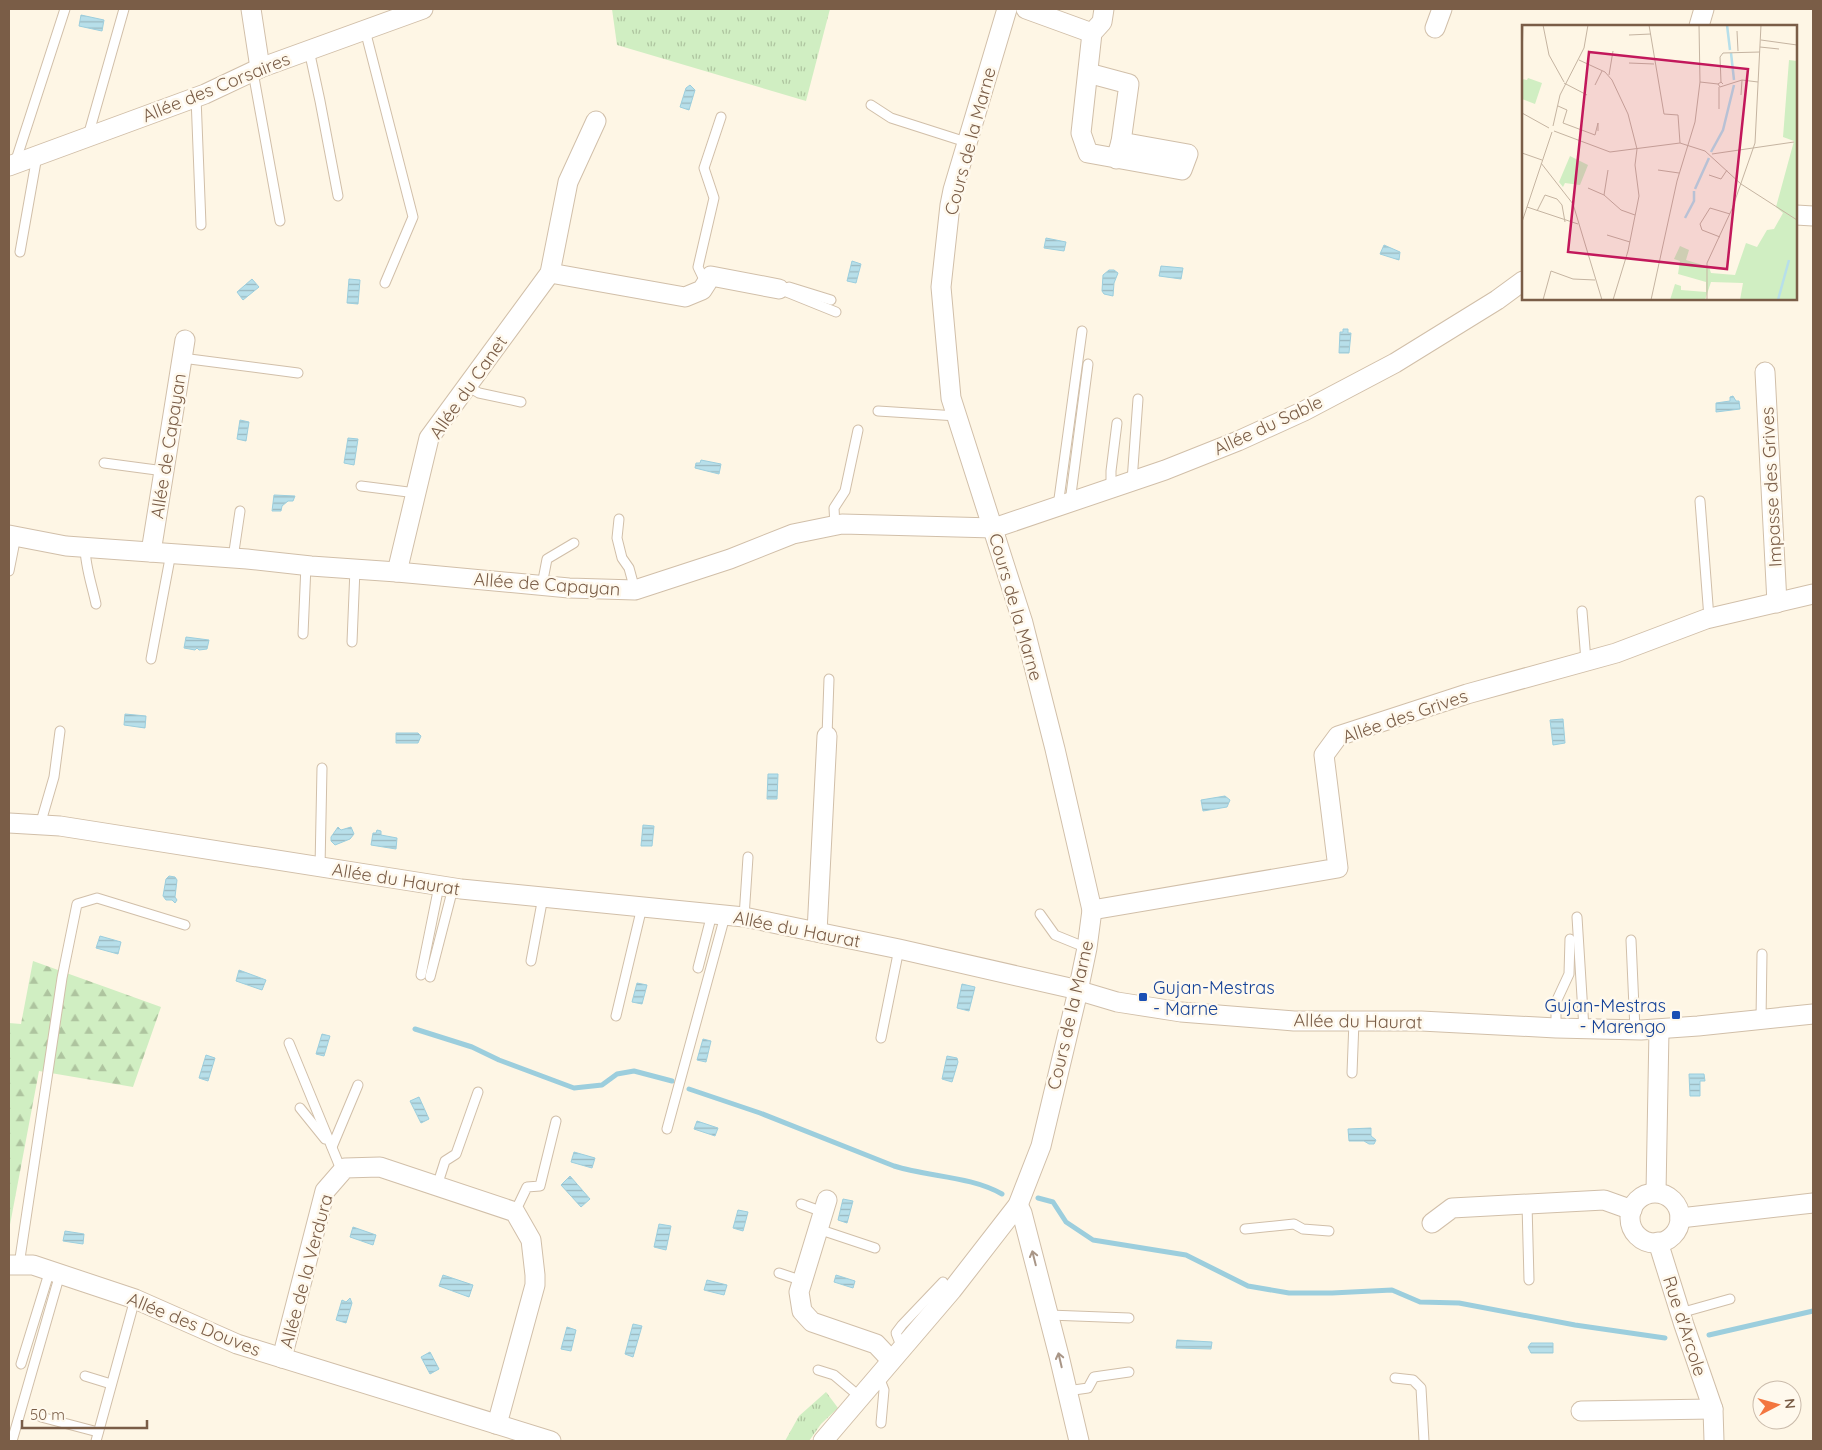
<svg xmlns="http://www.w3.org/2000/svg" width="1822" height="1450" font-family="Quicksand,sans-serif">
  <defs>
    <pattern id="grass-tufts" width="24" height="20" patternUnits="userSpaceOnUse" patternTransform="scale(1.25)"><rect width="24" height="20" fill="#d0eec2"/><path d="M3 7l-1-3M5 7V3M7 7l1-3M15 17l-1-3M17 17v-4M19 17l1-3" fill="none" stroke="#aec49f"/></pattern>
    <pattern id="forest-firs" width="22" height="20" patternUnits="userSpaceOnUse" patternTransform="scale(1.25)"><rect width="22" height="20" fill="#d0eec2"/><path d="M5 1l3.5 6h-7zM16 11l3.5 6h-7z" fill="#aec49f"/></pattern>
    <pattern id="water-rules" width="6" height="5" patternUnits="userSpaceOnUse" patternTransform="scale(1.25)"><rect width="6" height="5" fill="#b7dfea"/><path d="M0 2.5h6" fill="none" stroke="#9ab8bf"/></pattern>
  </defs>
  <rect width="100%" height="100%" fill="#fef6e5"/>
  <g fill="url(#grass-tufts)">
    <path d="M612 9H830L806 101 617 45Z"/>
    <path d="M826 1392 838 1408 821 1424 809 1441H785L799 1416Z"/>
  </g>
  <path fill="url(#forest-firs)" d="M33 961 161 1007 133 1087 39 1071 9 1230V1023L21 1024Z"/>
  <g fill="url(#water-rules)" stroke="#9ccedd">
    <path d="M81 15 104 20 102 31 79 26Z"/>
    <path d="M690 85 695 90 689 110 680 107 686 88Z"/>
    <path d="M1046 238 1066 242 1064 251 1044 248Z"/>
    <path d="M1384 245 1400 252 1399 260 1380 254Z"/>
    <path d="M852 261 861 264 856 283 847 281Z"/>
    <path d="M1161 266 1183 268 1181 279 1159 276Z"/>
    <path d="M1109 270H1114L1118 273 1114 283 1113 296 1104 294 1102 291 1103 275Z"/>
    <path d="M252 279 259 287 243 300 237 292Z"/>
    <path d="M349 279 360 280 358 304 347 303Z"/>
    <path d="M1343 329H1348V333H1351L1349 353H1339L1340 332H1343Z"/>
    <path d="M1733 396 1736 401H1739L1740 409 1716 412V403L1730 401V397Z"/>
    <path d="M240 420 249 422 246 441 237 439Z"/>
    <path d="M348 438 358 439 354 465 344 463Z"/>
    <path d="M701 460 721 464 719 474 695 468 696 463H700Z"/>
    <path d="M274 495 295 496 293 501H288L282 506 281 511H272Z"/>
    <path d="M186 637 209 640 207 649 199 650 197 648 195 650 184 648Z"/>
    <path d="M125 714 146 716 145 728 124 725Z"/>
    <path d="M1563 719 1565 743 1553 745 1550 720Z"/>
    <path d="M396 733H418L421 736 418 743H396Z"/>
    <path d="M768 774H778L777 799H767Z"/>
    <path d="M1225 796 1230 800 1227 807 1203 811 1201 800Z"/>
    <path d="M643 825 654 826 652 846H641Z"/>
    <path d="M338 827 341 830 351 827 354 834 350 839 335 845 331 841V837Z"/>
    <path d="M377 830 381 831V835L397 838 396 849 371 845 373 833H376Z"/>
    <path d="M169 876 175 877 177 880 175 897 177 900 175 903 172 900H166L163 896 166 879Z"/>
    <path d="M100 936 121 942 118 954 96 948Z"/>
    <path d="M239 970 266 980 262 990 236 981Z"/>
    <path d="M637 983 647 985 642 1004 632 1002Z"/>
    <path d="M962 984 975 987 969 1011 957 1008Z"/>
    <path d="M322 1034 330 1036 324 1056 316 1054Z"/>
    <path d="M703 1039 711 1041 706 1062 697 1060Z"/>
    <path d="M206 1055 215 1058 208 1081 199 1078Z"/>
    <path d="M947 1056 957 1058 958 1062 952 1082 942 1079Z"/>
    <path d="M1689 1074H1704L1705 1081H1700V1096H1690Z"/>
    <path d="M419 1097 429 1119 421 1123 410 1101Z"/>
    <path d="M697 1121 718 1128 715 1136 694 1129Z"/>
    <path d="M1371 1128V1136L1376 1140 1374 1144H1369L1364 1141H1349L1348 1129Z"/>
    <path d="M574 1152 595 1158 592 1168 571 1162Z"/>
    <path d="M570 1176 590 1199 581 1207 561 1185Z"/>
    <path d="M843 1199 853 1201 847 1223 838 1220Z"/>
    <path d="M738 1210 748 1212 743 1231 733 1228Z"/>
    <path d="M659 1224 671 1226 666 1250 654 1247Z"/>
    <path d="M353 1227 376 1235 373 1245 350 1237Z"/>
    <path d="M65 1231 84 1234 83 1244 63 1241Z"/>
    <path d="M443 1275 473 1285 469 1297 439 1286Z"/>
    <path d="M836 1275 855 1281 853 1288 834 1282Z"/>
    <path d="M707 1280 727 1285 724 1295 704 1290Z"/>
    <path d="M350 1298 352 1303 346 1323 336 1320 342 1300 346 1302Z"/>
    <path d="M633 1324 642 1326 633 1357 625 1354Z"/>
    <path d="M567 1327 576 1330 571 1351 561 1349Z"/>
    <path d="M1177 1340 1212 1342 1211 1349 1176 1348Z"/>
    <path d="M1531 1343H1553V1353H1531L1528 1347Z"/>
    <path d="M430 1352 439 1369 430 1374 421 1357Z"/>
  </g>
  <g fill="none" stroke-linecap="round" stroke-linejoin="round">
    <g stroke="#9ccedd" stroke-width="5">
      <path d="M415 1029 472 1047 499 1060 574 1088 602 1085 617 1074 634 1071 672 1081"/>
      <path d="M689 1089 760 1113 894 1166C929 1177 970 1176 1002 1194"/>
      <path d="M1038 1198 1053 1202 1066 1222 1093 1240 1186 1255 1248 1286 1289 1293H1332L1392 1290 1420 1302 1459 1303 1575 1325 1665 1338"/>
      <path d="M1709 1335 1813 1311"/>
    </g>
    <defs>
      <g id="service">
        <path d="M365 30 413 217 385 283"/>
        <path d="M309 50 320 101 338 196"/>
        <path d="M253 72 280 221"/>
        <path d="M196 97 201 225"/>
        <path d="M871 105 891 118 966 142"/>
        <path d="M88 136 124 9"/>
        <path d="M15 163 65 9"/>
        <path d="M20 252 37 156"/>
        <path d="M706 284 698 267 714 198 704 168 721 117"/>
        <path d="M779 289 836 312"/>
        <path d="M781 289 789 287 831 300"/>
        <path d="M182 358 298 373"/>
        <path d="M467 386 479 393 521 402"/>
        <path d="M878 411 957 416"/>
        <path d="M104 463 164 471"/>
        <path d="M1132 481 1138 399"/>
        <path d="M361 486 416 493"/>
        <path d="M1111 488V471L1117 423"/>
        <path d="M1700 501 1709 618"/>
        <path d="M1070 502 1088 364"/>
        <path d="M1058 506 1082 331"/>
        <path d="M619 519 617 538 622 558 629 568 635 590"/>
        <path d="M835 526 834 508 845 491 858 430"/>
        <path d="M85 547C85 566 92 585 96 604"/>
        <path d="M233 558 240 511"/>
        <path d="M9 571 16 536"/>
        <path d="M542 585 547 559 574 543"/>
        <path d="M1582 611 1586 661"/>
        <path d="M303 634 306 565"/>
        <path d="M352 642 355 569"/>
        <path d="M151 659 171 553"/>
        <path d="M827 736 829 679"/>
        <path d="M40 825 54 777 60 731"/>
        <path d="M320 867 322 768"/>
        <path d="M1040 914 1055 935 1087 948"/>
        <path d="M744 917 748 857"/>
        <path d="M1577 917 1584 1029"/>
        <path d="M1631 940 1635 1030"/>
        <path d="M531 961 543 897"/>
        <path d="M698 968 712 914"/>
        <path d="M421 975 439 886"/>
        <path d="M430 977 453 888"/>
        <path d="M616 1016 642 907"/>
        <path d="M1761 1020 1762 954"/>
        <path d="M1556 1028V1002L1569 974 1570 939"/>
        <path d="M881 1038 899 949"/>
        <path d="M289 1043 342 1172"/>
        <path d="M1352 1073 1354 1021"/>
        <path d="M300 1108 325 1139"/>
        <path d="M667 1129 725 916"/>
        <path d="M332 1147 358 1085"/>
        <path d="M437 1186 445 1161 456 1154 478 1092"/>
        <path d="M801 1204 823 1212"/>
        <path d="M1527 1204 1529 1280"/>
        <path d="M515 1212 527 1187 540 1186 556 1121"/>
        <path d="M818 1229 875 1248"/>
        <path d="M1245 1229 1294 1224 1303 1229 1329 1231"/>
        <path d="M19 1265 62 978 77 904 97 898 185 925"/>
        <path d="M779 1273 803 1281"/>
        <path d="M1680 1313 1730 1299"/>
        <path d="M1049 1315 1129 1318"/>
        <path d="M902 1348 896 1333 902 1325 943 1282"/>
        <path d="M21 1364 50 1270"/>
        <path d="M818 1370 834 1375 860 1397"/>
        <path d="M85 1376 111 1384"/>
        <path d="M879 1377 884 1390 881 1423"/>
        <path d="M1395 1378 1413 1380 1421 1388 1424 1441"/>
        <path d="M1067 1391 1088 1388 1094 1377 1129 1372"/>
        <path d="M41 1417 98 1432"/>
        <path d="M12 1441 60 1274"/>
        <path d="M96 1441 135 1299"/>
      </g>
      <g id="minor">
        <path d="M251 9 260 68"/>
        <path d="M1026 9 1092 33"/>
        <path d="M1104 9 1102 22 1092 33 1081 133 1088 153 1182 170 1188 154 1121 142 1116 159"/>
        <path d="M1699 26 1704 9"/>
        <path d="M1435 28 1442 9"/>
        <path d="M1088 73 1129 84 1121 142"/>
        <path d="M9 166 205 94 260 68 423 9"/>
        <path d="M1796 215 1813 216"/>
        <path d="M550 273 685 297 702 290 711 276 779 289"/>
        <path d="M1765 372 1777 603"/>
        <path d="M9 535 66 546 247 559 311 566 397 572 569 588 635 590 730 559 793 534 842 524 994 528 1165 470 1238 441 1304 411 1395 363 1497 300 1523 281"/>
        <path d="M151 552 185 340"/>
        <path d="M397 572 429 438 550 273 568 182 596 121"/>
        <path d="M9 823 60 826 461 889 744 917 899 949 1070 988 1117 1002 1181 1012 1294 1021H1421L1556 1028 1641 1030 1698 1026 1813 1014"/>
        <path d="M1092 910 1338 868 1324 755 1338 736 1467 694 1616 653 1706 619 1813 594"/>
        <path d="M817 932 827 736"/>
        <path d="M1656 1192 1659 1030"/>
        <circle cx="1655" cy="1218" r="25"/>
        <path d="M827 1200 799 1292 802 1311 812 1322 876 1344 891 1360"/>
        <path d="M1018 1205 1022 1213 1059 1356 1079 1441"/>
        <path d="M1680 1218 1813 1203"/>
        <path d="M1432 1223 1452 1208 1604 1200 1632 1210"/>
        <path d="M1658 1242 1684 1325 1713 1409 1714 1441"/>
        <path d="M9 1265H33L135 1299 237 1344 551 1441"/>
        <path d="M282 1358 325 1191 345 1168 380 1167 515 1212 531 1240 535 1275V1285L499 1417 496 1424"/>
        <path d="M1581 1411 1713 1409"/>
        <path d="M823 1441 952 1290 1018 1205 1041 1146 1078 991 1087 948 1092 910 1055 749 1023 623 951 398 941 287 950 205 953 190 1007 9"/>
      </g>
    </defs>
    <use href="#service" stroke="#d1bfa9" stroke-width="11"/>
    <use href="#minor" stroke="#d1bfa9" stroke-width="21"/>
    <use href="#service" stroke="#fff" stroke-width="9"/>
    <use href="#minor" stroke="#fff" stroke-width="19"/>
  </g>
  <defs><path id="oneway-shaft" d="M-6 0H5M1.5-3L5.5 0L1.5 3" fill="none" stroke-width="1.6" stroke-linecap="round" stroke-linejoin="round" transform="scale(1.25)"/></defs>
  <g stroke="#a99687">
    <use href="#oneway-shaft" transform="translate(1034 1258) rotate(-104)"/>
    <use href="#oneway-shaft" transform="translate(1060 1360) rotate(-103)"/>
  </g>
  <g fill="#1a4fb4" stroke="#fff9ed" stroke-width="2">
    <rect x="1138" y="992" width="10" height="10" rx="2.5"/>
    <rect x="1671" y="1010" width="10" height="10" rx="2.5"/>
  </g>
  <g text-anchor="middle" dominant-baseline="central" stroke-width="5" stroke-linejoin="round" paint-order="stroke">
    <g font-size="18" fill="#7a5d47" stroke="#fff9ed">
      <text transform="translate(216 87) rotate(-22)">Allée des Corsaires</text>
      <text transform="translate(970 141) rotate(-75)">Cours de la Marne</text>
      <text transform="translate(468 387) rotate(-55)">Allée du Canet</text>
      <text transform="translate(1268 425) rotate(-25)">Allée du Sable</text>
      <text transform="translate(168 446) rotate(-81)">Allée de Capayan</text>
      <text transform="translate(1771 487) rotate(-93)">Impasse des Grives</text>
      <text transform="translate(547 584) rotate(4)">Allée de Capayan</text>
      <text transform="translate(1016 607) rotate(74)">Cours de la Marne</text>
      <text transform="translate(1405 716) rotate(-19)">Allée des Grives</text>
      <text transform="translate(396 879) rotate(9)">Allée du Haurat</text>
      <text transform="translate(797 929) rotate(11)">Allée du Haurat</text>
      <text transform="translate(1070 1015) rotate(-77)">Cours de la Marne</text>
      <text transform="translate(1358 1021) rotate(1)">Allée du Haurat</text>
      <text transform="translate(306 1271) rotate(-75)">Allée de la Verdura</text>
      <text transform="translate(194 1324) rotate(22)">Allée des Douves</text>
      <text transform="translate(1685 1326) rotate(72)">Rue d'Arcole</text>
    </g>
    <g font-size="18" fill="#164399" stroke="#fff9ed" text-anchor="start">
      <text x="1153" y="987">Gujan-Mestras<tspan x="1153" dy="21">- Marne</tspan></text>
      <text x="1666" y="1005" text-anchor="end">Gujan-Mestras<tspan x="1666" dy="21">- Marengo</tspan></text>
    </g>
  </g>
  <g transform="translate(1522 25)">
    <rect width="275" height="275" fill="#fef6e5"/>
    <path d="M6 53 20 58 13 79 0 74V54L5 55ZM48 131 66 140 58 160 43 158 41 162 37 157Z" fill="#d0eec2"/>
    <path d="M267 35 275 36V275H218L221 258 189 257 183 275H148L153 259 159 261V265L184 267V257L156 249 158 236 152 234 158 221 167 225 164 235 187 242 189 248 213 250 224 218 235 222 245 205 252 204 261 188 254 182 272 116 261 112Z" fill="#d0eec2"/>
    <path fill="none" stroke="#b7dfea" stroke-width="2.5" d="M205 0 208 25M209 28 212 55M189 127 201 105 212 60M173 164 187 133M163 193 172 176V166M256 275 267 235"/>
    <path fill="none" stroke="#c5b4a1" stroke-width="1" d="M21 0 27 30 42 57M127 0 142 89 156 90 158 118M215 6 216 26M107 10 129 9M239 15 275 20M238 22 257 24M0 35 1 0M57 35 83 47 90 55 106 89 115 124 113 140 117 171 106 226 91 275M107 38 132 39M87 50 91 26M178 57 196 59M199 57 198 32 201 28 238 27M42 58 65 70M201 59 199 57 196 59 198 62 220 55 236 57M73 60 80 46M219 70 220 55M36 81 45 85 41 98 73 110 76 98V106M197 84V62M0 88 27 103M31 101 38 70 62 23 66 0M32 106 88 127 158 118 183 126 219 159 275 195M0 128 20 135M190 129 272 117M19 138 51 179 80 275M136 145 157 148M187 150 199 154 205 145M66 163 82 170 99 185 113 190M82 170 86 145M5 182 56 199M15 186 23 170 35 174 40 180 43 197M0 197 30 107M85 210 108 217M198 212 180 205 178 199 188 183 208 189M21 275 29 246 51 254 73 255M129 275 155 156 173 97 178 57 177 0M185 275V238L210 184 233 118 239 0"/>
    <path fill="#c2185b" fill-opacity="0.15" stroke="#c2185b" stroke-width="2.5" d="M67 27 226 44 205 244 46 227Z"/>
    <rect width="275" height="275" fill="none" stroke="#7a5d47" stroke-width="2.5"/>
  </g>
  <rect width="1822" height="1450" fill="none" stroke="#7a5d47" stroke-width="20"/>
  <g transform="translate(1777 1405) rotate(84)"><circle r="24" fill="#fff9ed" stroke="#cabbab"/>
  <path d="M0-4L9 19L0 12L-9 19Z" fill="#f3763f"/>
  <text y="-8" font-size="14" font-weight="bold" text-anchor="middle" fill="#7a5d47">N</text>
  </g>
  <path d="M22 1420v8h125v-8" fill="none" stroke="#7a5d47" stroke-width="2.5"/>
  <text x="30" y="1420" font-size="15" fill="#7a5d47" stroke="#fff9ed" stroke-width="4" paint-order="stroke">50 m</text>
</svg>
